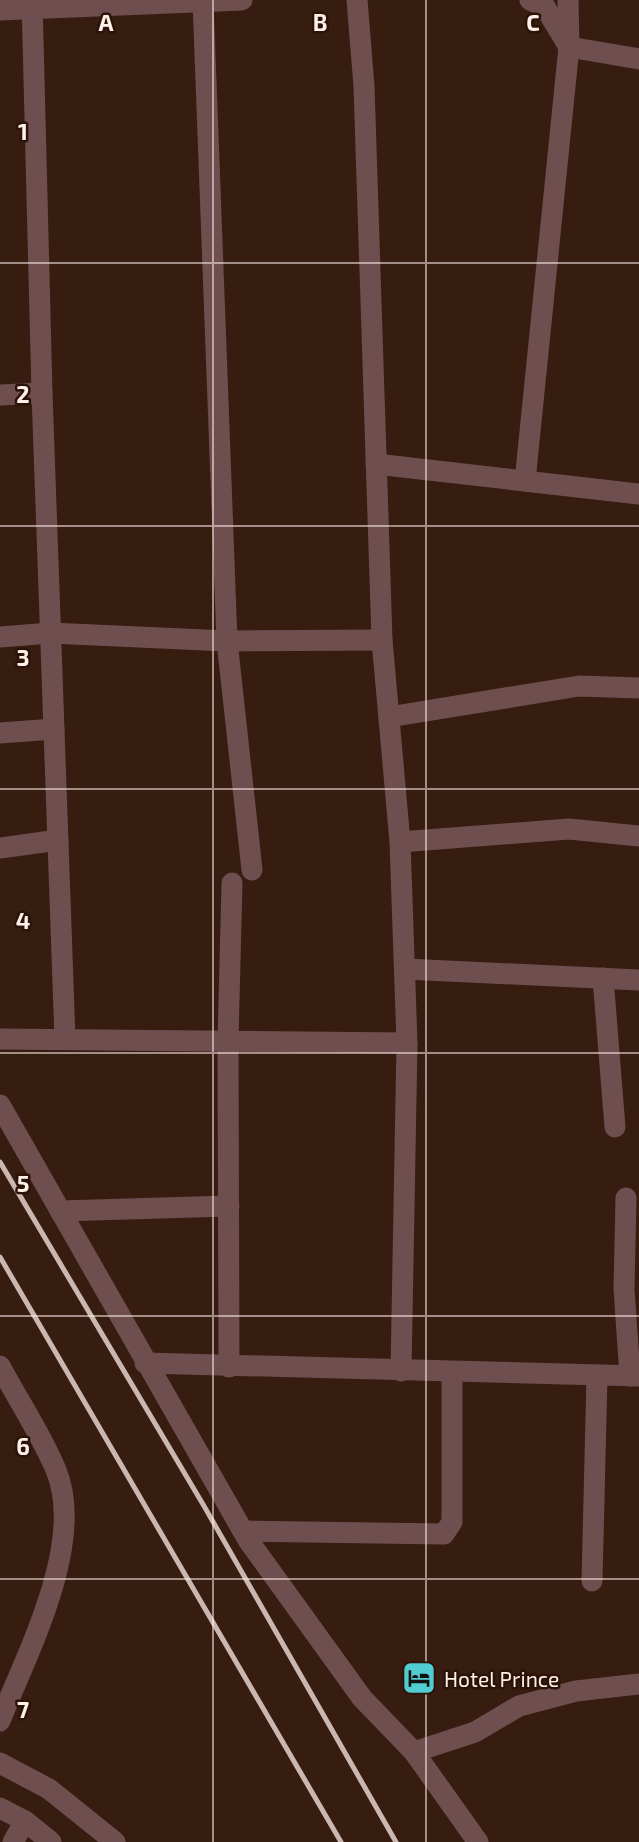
<svg xmlns="http://www.w3.org/2000/svg" width="639" height="1842" font-family="'Exo 2',sans-serif">
  <rect width="100%" height="100%" fill="#371c10"/>
  <g fill="none" stroke-linecap="round" stroke-linejoin="round">
    <g stroke="#6f4e50" stroke-width="21">
      <path d="M32 0 42 393 65 1039"/>
      <path d="M357 0 364 86 382 640 400 842 407 1043 401 1371"/>
      <path d="M203 1 227 641 252 870"/>
      <path d="M0 395 42 393"/>
      <path d="M376 464 639 494"/>
      <path d="M525 481 569 47 568 0"/>
      <path d="M0 637 50 633 227 641 382 640"/>
      <path d="M389 717 579 686 639 688"/>
      <path d="M0 733 54 729"/>
      <path d="M400 842 569 829 639 836"/>
      <path d="M0 848 58 840"/>
      <path d="M405 969 639 980"/>
      <path d="M603 978 615 1127"/>
      <path d="M0 1039 407 1043"/>
      <path d="M626 1198 624 1289 630 1376"/>
      <path d="M60 1211 229 1206"/>
      <path d="M145 1363 639 1376"/>
      <path d="M0 1366C18 1400 41 1434 56 1470 86 1543 27 1653 0 1721"/>
      <path d="M229 1367 228 1040 232 883"/>
      <path d="M243 1531 444 1534 452 1522V1372"/>
      <path d="M592 1581 597 1376"/>
      <path d="M414 1752 475 1732 519 1706 576 1691 639 1684"/>
      <path d="M13 1842 25 1821"/>
    </g>
    <g stroke="#6f4e50" stroke-width="21">
      <path d="M530 0 545 7 569 47 639 59"/>
      <path d="M0 10 242 0"/>
      <path d="M0 1105 248 1540 362 1698 414 1752 478 1842"/>
      <path d="M0 1763 49 1789 115 1842"/>
      <path d="M0 1808 25 1821 51 1842"/>
    </g>
    <g stroke="#cab8b0" stroke-width="5">
      <path d="M0 1162 204 1506 396 1842"/>
      <path d="M0 1257 341 1842"/>
    </g>
  </g>
  <path fill="none" stroke="#feefe9" stroke-width="2" stroke-opacity="0.55" d="M213 0V1842M426 0V1842M0 263H639M0 526H639M0 789H639M0 1053H639M0 1316H639M0 1579H639"/>
  <defs>
    <symbol id="hotel-square" viewBox="-11 -11 22 22"><rect x="-9" y="-9" width="18" height="18" rx="4" fill="#51ccd1" stroke="#2c1307"/><path d="M-6-4.5h1.5V1H6V5H4.5V3h-9V5H-6ZM-4 0a1.8 1.8 0 1 1 3.6 0ZM.5 0V-2.5h3Q6-2.5 6 0Z" fill="#111"/></symbol>
  </defs>
  <g fill-rule="evenodd">
    <use href="#hotel-square" x="400" y="1659" width="38" height="38"/>
  </g>
  <g text-anchor="middle" dominant-baseline="central" stroke-width="5" stroke-linejoin="round" paint-order="stroke">
    <g font-size="21" fill="#feefe9" stroke="#2c1307" text-anchor="start">
      <text x="444" y="1678">Hotel Prince</text>
    </g>
  </g>
  <g font-size="23" text-anchor="middle" font-weight="bold" fill="#feefe9" stroke="#2c1307" stroke-width="5" stroke-linejoin="round" paint-order="stroke">
    <text x="106" y="31">A</text>
    <text x="320" y="31">B</text>
    <text x="533" y="31">C</text>
    <text x="23" y="140">1</text>
    <text x="23" y="403">2</text>
    <text x="23" y="666">3</text>
    <text x="23" y="929">4</text>
    <text x="23" y="1192">5</text>
    <text x="23" y="1455">6</text>
    <text x="23" y="1718">7</text>
  </g>
</svg>
